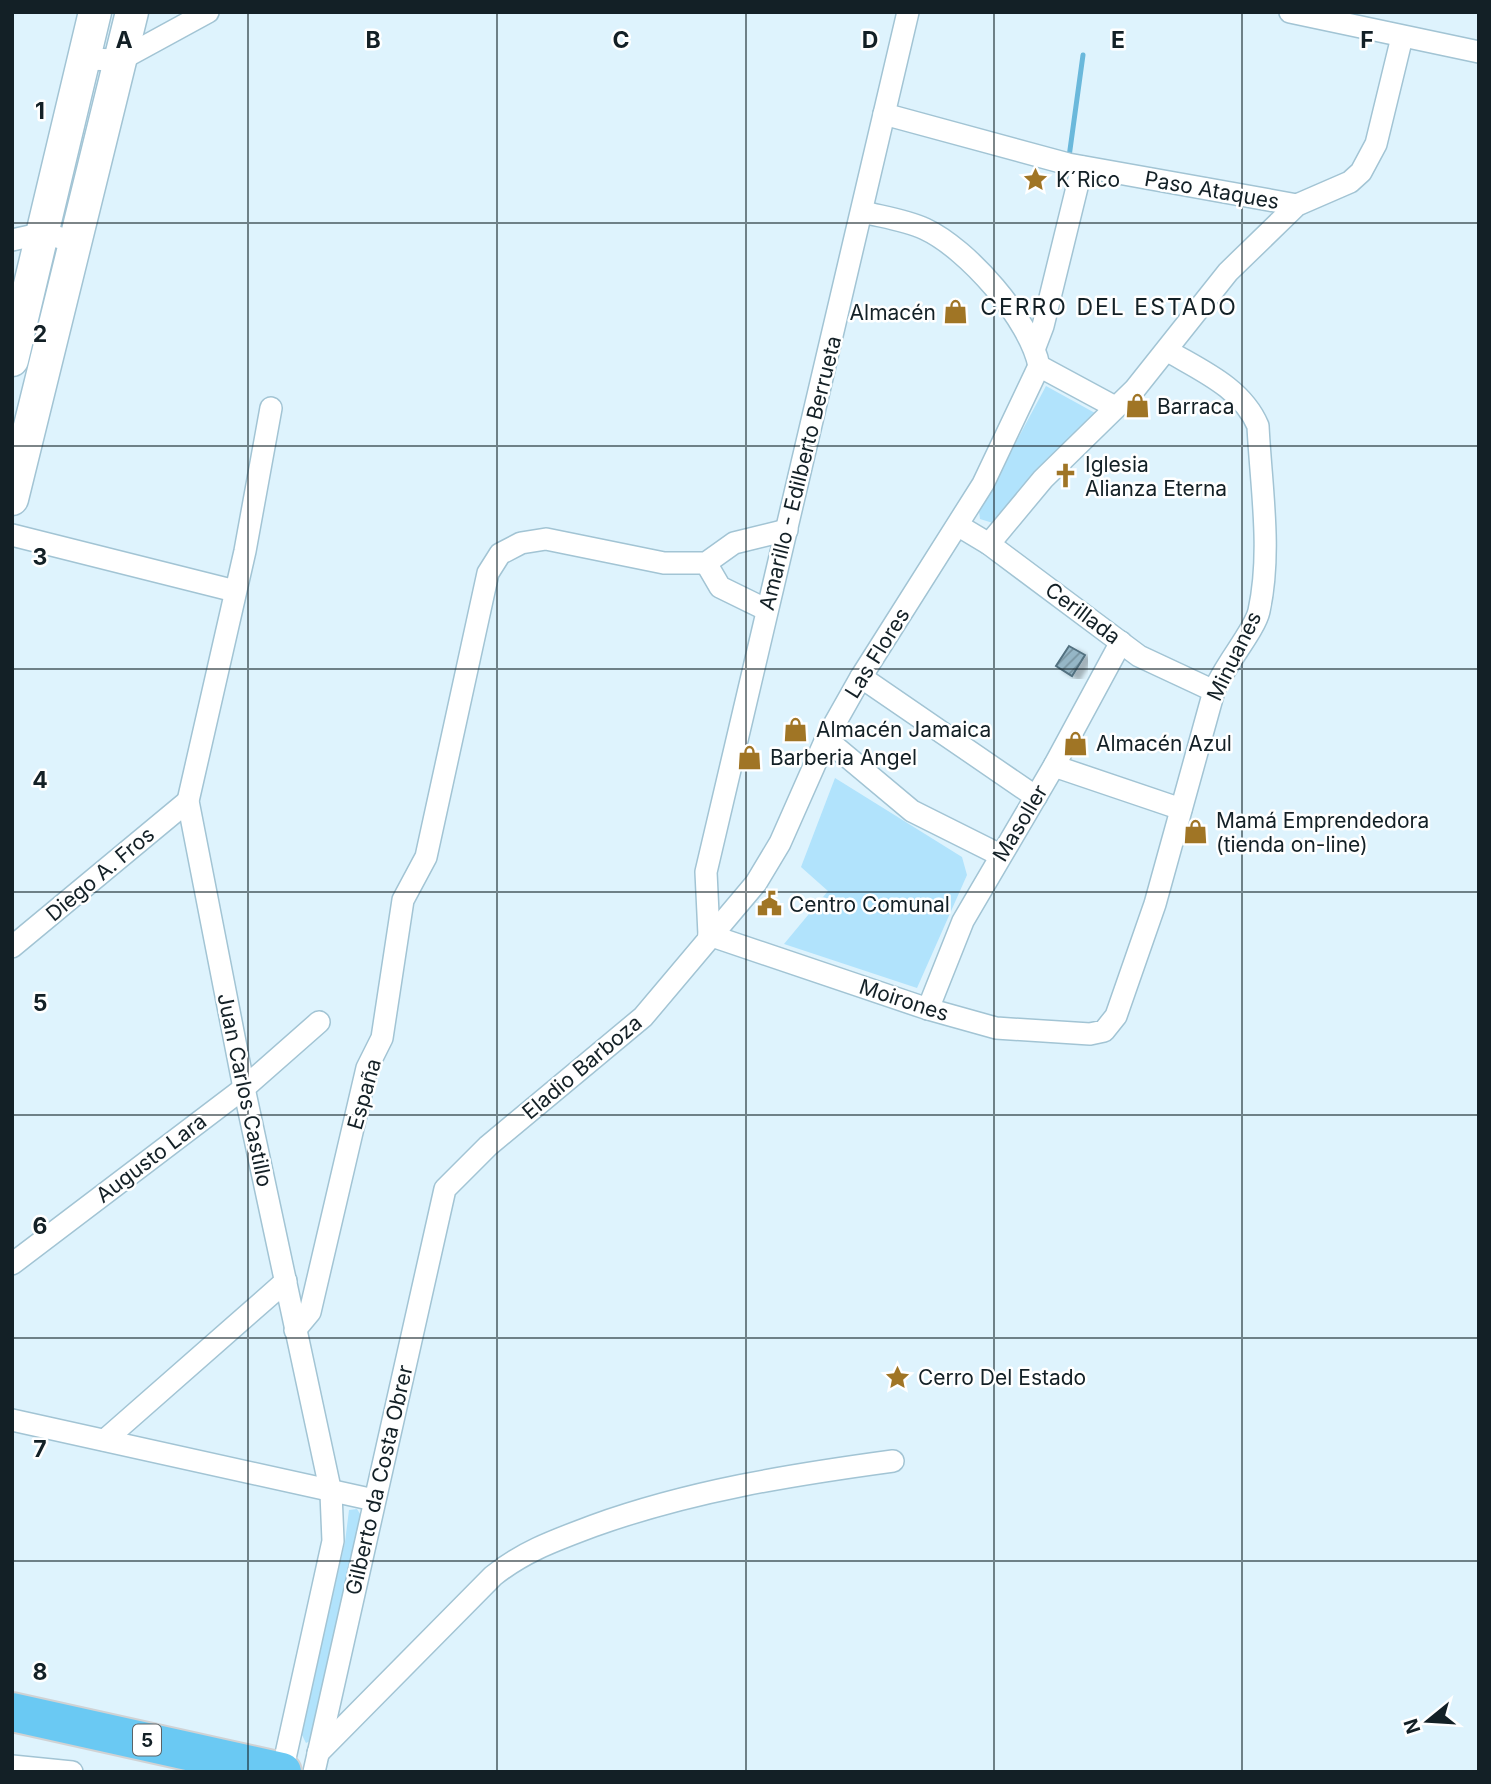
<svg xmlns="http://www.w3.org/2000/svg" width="1491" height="1784" font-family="Inter,sans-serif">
  <defs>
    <pattern id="building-hatch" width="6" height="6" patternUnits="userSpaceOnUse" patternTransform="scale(1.75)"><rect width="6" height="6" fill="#95b6c6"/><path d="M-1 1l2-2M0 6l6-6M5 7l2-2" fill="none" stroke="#7894a1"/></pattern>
    <filter id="shadow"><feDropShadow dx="7" dy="4" stdDeviation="2" flood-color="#0004"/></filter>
  </defs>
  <rect width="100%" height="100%" fill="#def3fd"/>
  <g fill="#b1e3fc">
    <path d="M1046 386 1095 413 996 524 980 519 979 511Z"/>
    <path d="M835 778 962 857 967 875 917 988 784 944 828 891 801 867Z"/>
    <path d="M357 1509 362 1517 312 1740 306 1743 301 1733 345 1542 349 1510Z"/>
  </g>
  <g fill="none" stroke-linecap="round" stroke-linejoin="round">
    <path stroke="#6ab8db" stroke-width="5" d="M1069 157 1083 55"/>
  </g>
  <path fill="url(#building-hatch)" stroke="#527180" stroke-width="2" filter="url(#shadow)" d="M1069 646 1085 655 1072 676 1056 666Z"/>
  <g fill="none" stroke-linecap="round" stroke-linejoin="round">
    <defs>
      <g id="street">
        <path d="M1290 12 1479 52"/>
        <path d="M84 59 120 60 208 12"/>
        <path d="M884 114 1068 164 1297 205"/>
        <path d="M863 212C883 217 906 220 925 229 968 249 1030 320 1039 366L1115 407"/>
        <path d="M12 240 44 233 74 242"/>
        <path d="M1035 347 1043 326 1082 167"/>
        <path d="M271 408 245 551 188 801 244 1088 331 1493 333 1541 282 1772"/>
        <path d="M959 526 989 544 1139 656 1214 691"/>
        <path d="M12 535 235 591"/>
        <path d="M989 544 1043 479 1135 389 1228 272 1297 205 1350 182 1361 172 1376 144 1402 37"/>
        <path d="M706 563 720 587 767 610"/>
        <path d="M861 677 1036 797"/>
        <path d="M826 739 912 811 1000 855"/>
        <path d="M1054 766 1181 809"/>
        <path d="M709 935 928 1009 996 1028 1090 1034 1104 1031 1116 1016 1155 904 1214 691C1223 667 1255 630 1259 611 1272 551 1261 487 1258 426 1242 388 1202 371 1168 351"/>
        <path d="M709 935 706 872 908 12"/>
        <path d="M12 947 188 801"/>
        <path d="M928 1009 963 921 1054 766 1121 642"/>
        <path d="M12 1264 244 1088 319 1022"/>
        <path d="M295 1330 310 1312 367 1068 382 1038 403 900 426 857 488 573 500 554 521 543 546 539 664 563H706L734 543 787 530"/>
        <path d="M12 1420 374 1500"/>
        <path d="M105 1440 286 1281"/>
        <path d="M318 1753 493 1576C524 1551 556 1540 593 1526 690 1491 790 1475 893 1461"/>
        <path d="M12 1766 72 1772"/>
        <path d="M314 1772 445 1189 488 1146 643 1017 756 883 780 843 826 739 861 677 983 484 1039 366"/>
      </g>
      <g id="secondary">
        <path d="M12 360 95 12"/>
        <path d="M12 499 132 12"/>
      </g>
      <path id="highway" d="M12 1712 282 1772"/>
    </defs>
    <use href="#street" stroke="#a2c4d4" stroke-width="24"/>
    <use href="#secondary" stroke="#a2c4d4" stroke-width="35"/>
    <use href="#highway" stroke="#d0d2d4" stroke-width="42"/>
    <use href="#street" stroke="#fff" stroke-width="21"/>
    <use href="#secondary" stroke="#fff" stroke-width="32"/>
    <use href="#highway" stroke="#6ac9f3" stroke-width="38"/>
  </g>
  <path fill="none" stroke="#132026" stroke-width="2" stroke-opacity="0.55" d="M248 12V1772M497 12V1772M746 12V1772M994 12V1772M1242 12V1772M12 223H1479M12 446H1479M12 669H1479M12 892H1479M12 1115H1479M12 1338H1479M12 1561H1479"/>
  <defs>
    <symbol id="sight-bare" viewBox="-9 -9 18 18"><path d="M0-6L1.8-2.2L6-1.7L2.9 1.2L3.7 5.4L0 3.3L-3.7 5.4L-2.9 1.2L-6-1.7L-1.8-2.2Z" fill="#a07525" stroke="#fff" stroke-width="2.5" paint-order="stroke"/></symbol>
    <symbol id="shop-bare" viewBox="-9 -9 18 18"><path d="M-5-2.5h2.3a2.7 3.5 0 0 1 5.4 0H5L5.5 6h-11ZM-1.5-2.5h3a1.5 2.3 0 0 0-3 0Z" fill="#a07525" stroke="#fff" stroke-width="2.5" paint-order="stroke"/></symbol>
    <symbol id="church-bare" viewBox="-9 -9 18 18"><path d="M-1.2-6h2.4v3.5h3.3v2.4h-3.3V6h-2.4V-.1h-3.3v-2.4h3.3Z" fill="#a07525" stroke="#fff" stroke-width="2.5" paint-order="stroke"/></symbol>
    <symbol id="civic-bare" viewBox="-9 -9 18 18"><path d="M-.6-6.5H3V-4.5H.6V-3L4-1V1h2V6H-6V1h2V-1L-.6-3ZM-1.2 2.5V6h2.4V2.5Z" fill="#a07525" stroke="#fff" stroke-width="2.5" paint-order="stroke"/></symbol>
  </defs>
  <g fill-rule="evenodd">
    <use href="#sight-bare" x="1018" y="162" width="35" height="35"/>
    <use href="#shop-bare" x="938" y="294" width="35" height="35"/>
    <use href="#shop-bare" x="1120" y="388" width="35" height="35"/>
    <use href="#church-bare" x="1048" y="458" width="35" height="35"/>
    <use href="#shop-bare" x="778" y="712" width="35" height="35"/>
    <use href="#shop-bare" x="1058" y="726" width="35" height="35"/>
    <use href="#shop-bare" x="732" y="740" width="35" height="35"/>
    <use href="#shop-bare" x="1178" y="814" width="35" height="35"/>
    <use href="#civic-bare" x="752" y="886" width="35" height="35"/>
    <use href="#sight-bare" x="880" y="1360" width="35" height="35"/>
  </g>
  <g text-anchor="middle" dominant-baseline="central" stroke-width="5" stroke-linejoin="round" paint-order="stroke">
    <rect fill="#fff" stroke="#5a6367" stroke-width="2" x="133" y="1724.5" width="28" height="31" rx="5"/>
    <g font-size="19" font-weight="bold" fill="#132026">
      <text x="147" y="1740">5</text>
    </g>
    <g font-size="21" fill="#132026" stroke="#fff" text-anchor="start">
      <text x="1056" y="179">K´Rico</text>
      <text x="936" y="312" text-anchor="end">Almacén</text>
      <text x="1157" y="406">Barraca</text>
      <text x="1085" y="464">Iglesia<tspan x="1085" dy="24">Alianza Eterna</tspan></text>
      <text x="816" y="729">Almacén Jamaica</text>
      <text x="1096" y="743">Almacén Azul</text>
      <text x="770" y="757">Barberia Angel</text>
      <text x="1216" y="820">Mamá Emprendedora<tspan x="1216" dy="24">(tienda on-line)</tspan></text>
      <text x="789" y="904">Centro Comunal</text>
      <text x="918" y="1377">Cerro Del Estado</text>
    </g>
    <g font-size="21" fill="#132026" stroke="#fff">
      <text transform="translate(1212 190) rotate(10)">Paso Ataques</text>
      <text transform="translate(800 473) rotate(-76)">Amarillo - Edilberto Berrueta</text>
      <text transform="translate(1083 613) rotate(37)">Cerillada</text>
      <text transform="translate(877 653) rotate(-58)">Las Flores</text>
      <text transform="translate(1234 656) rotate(-64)">Minuanes</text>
      <text transform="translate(1020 823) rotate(-59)">Masoller</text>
      <text transform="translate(100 874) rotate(-40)">Diego A. Fros</text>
      <text transform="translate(904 1000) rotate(18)">Moirones</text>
      <text transform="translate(582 1067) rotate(-40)">Eladio Barboza</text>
      <text transform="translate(245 1090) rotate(78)">Juan Carlos Castillo</text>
      <text transform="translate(364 1094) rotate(-74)">España</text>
      <text transform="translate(151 1158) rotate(-37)">Augusto Lara</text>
      <text transform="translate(379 1480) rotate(-77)">Gilberto da Costa Obrer</text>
    </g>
    <g font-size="23" letter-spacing="2" fill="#132026" stroke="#fff">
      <text x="1109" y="307">CERRO DEL ESTADO</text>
    </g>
  </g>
  <g font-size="23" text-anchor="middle" font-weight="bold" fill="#132026" stroke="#fff" stroke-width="5" stroke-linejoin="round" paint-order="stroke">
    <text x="124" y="48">A</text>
    <text x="373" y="48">B</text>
    <text x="621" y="48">C</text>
    <text x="870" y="48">D</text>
    <text x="1118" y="48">E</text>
    <text x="1367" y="48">F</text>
    <text x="40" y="119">1</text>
    <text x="40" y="342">2</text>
    <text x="40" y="565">3</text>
    <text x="40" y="788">4</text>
    <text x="40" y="1011">5</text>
    <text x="40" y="1234">6</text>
    <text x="40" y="1457">7</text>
    <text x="40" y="1680">8</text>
  </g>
  <rect width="1491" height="1784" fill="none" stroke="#132026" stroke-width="28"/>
  <g transform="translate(1428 1721) rotate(252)" stroke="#ffffff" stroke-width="5" paint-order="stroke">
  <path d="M0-5L12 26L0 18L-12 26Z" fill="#132026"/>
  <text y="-10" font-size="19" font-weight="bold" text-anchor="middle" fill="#132026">N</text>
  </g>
</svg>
